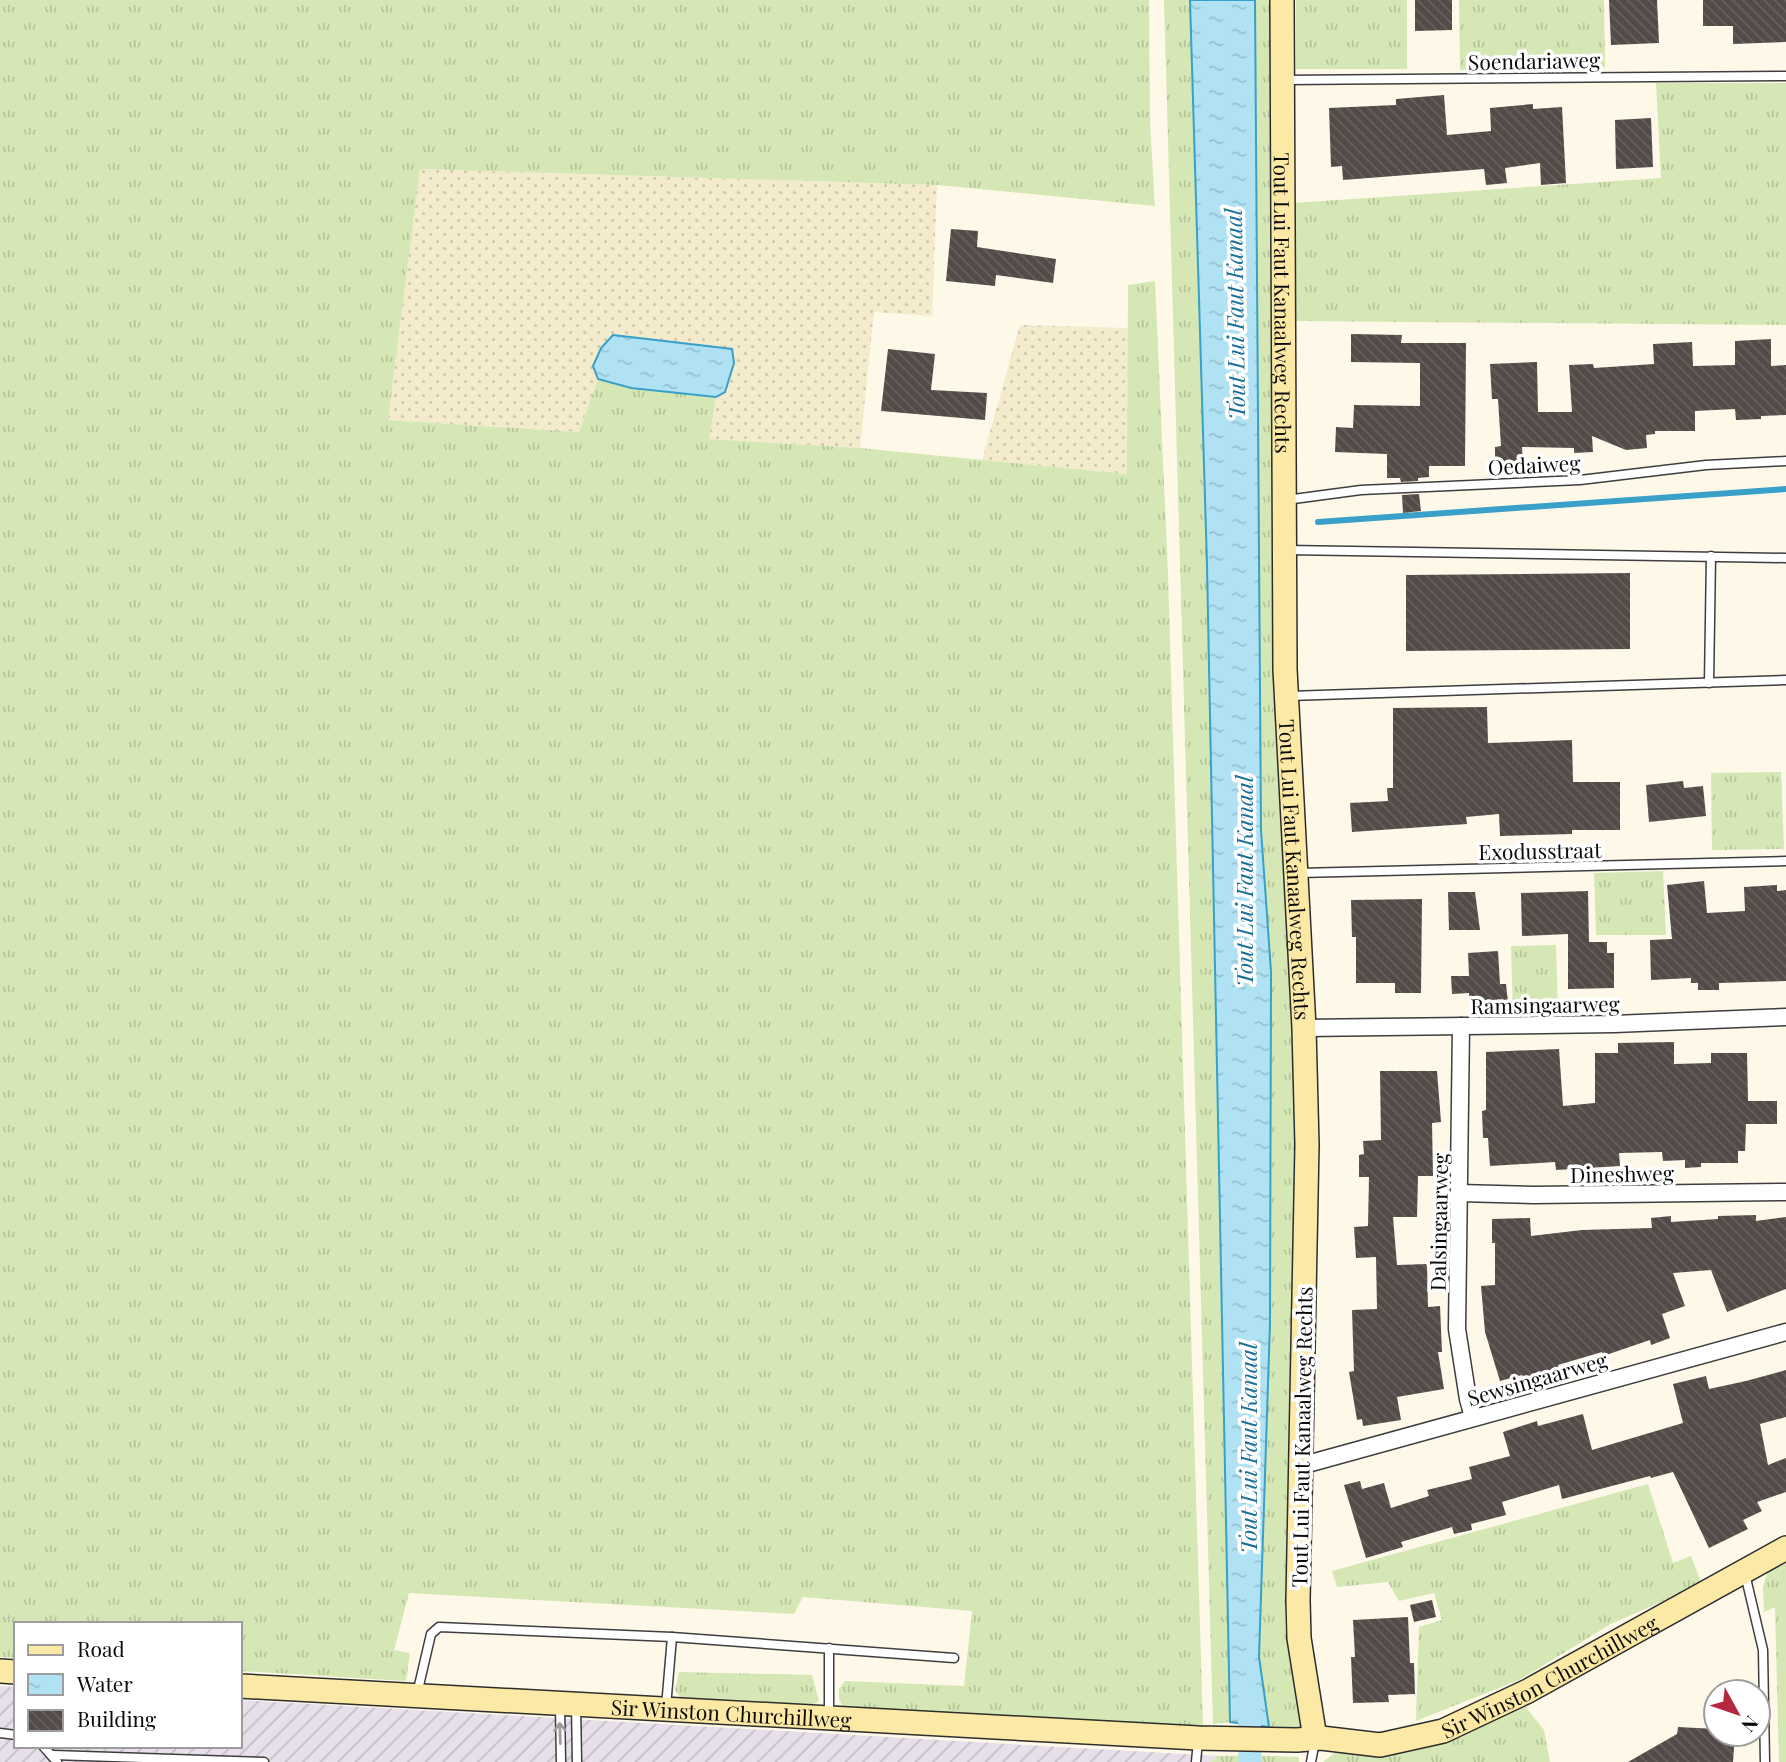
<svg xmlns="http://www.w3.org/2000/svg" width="1786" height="1762" font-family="'Playfair Display',serif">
  <defs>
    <pattern id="industrial-furrows" width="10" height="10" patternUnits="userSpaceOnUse" patternTransform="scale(1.75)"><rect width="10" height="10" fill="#e7dfea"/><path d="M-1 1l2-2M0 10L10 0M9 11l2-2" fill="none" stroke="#c5bec7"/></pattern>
    <pattern id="farmland-dots" width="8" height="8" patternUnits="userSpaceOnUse" patternTransform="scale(1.75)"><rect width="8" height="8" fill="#f3ebcb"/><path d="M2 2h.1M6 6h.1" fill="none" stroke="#cfc8ad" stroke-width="1.8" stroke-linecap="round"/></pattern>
    <pattern id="grass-tufts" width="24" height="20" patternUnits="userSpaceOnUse" patternTransform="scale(1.75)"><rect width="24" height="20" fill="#d5e7b5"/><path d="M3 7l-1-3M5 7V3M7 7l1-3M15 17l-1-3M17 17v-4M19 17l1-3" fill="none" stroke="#b6c59a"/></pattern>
    <pattern id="water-ripples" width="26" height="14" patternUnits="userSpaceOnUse" patternTransform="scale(1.75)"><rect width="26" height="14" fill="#b0e2f4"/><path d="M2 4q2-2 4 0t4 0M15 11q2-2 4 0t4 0" fill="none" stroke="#96c1d0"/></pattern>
    <pattern id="building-back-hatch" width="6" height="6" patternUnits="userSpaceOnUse" patternTransform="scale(1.75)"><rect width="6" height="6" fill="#534b48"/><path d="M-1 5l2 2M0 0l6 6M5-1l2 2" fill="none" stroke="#67605e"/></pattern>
  </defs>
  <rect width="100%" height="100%" fill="#fef8e9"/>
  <path fill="url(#industrial-furrows)" d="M0 1686 16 1687V1746H240V1700L1219 1756 1210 1762H0Z"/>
  <g fill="url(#farmland-dots)">
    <path d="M420 169 937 185 932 316 874 312 860 448 708 439 716 397 725 392 594 366 598 379 579 432 388 420Z"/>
    <path d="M1020 325 1128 328 1127 474 982 460Z"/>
  </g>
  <g fill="url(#grass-tufts)">
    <path d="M0 0H1149L1150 123 1155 206 937 185 420 169 388 420 579 432 598 379 631 388 716 397 709 439 860 448 1127 474 1128 285 1155 281 1168 574 1203 1726 843 1707 839 1699V1689L845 1681 964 1686 972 1611 803 1597 794 1614 409 1593 394 1650 410 1653 406 1681 240 1671V1624H16V1658L0 1657Z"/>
    <path d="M1164 0H1190L1207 565 1230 1722 1213 1724Z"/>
    <path d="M1255 0H1270L1273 638 1297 1124 1285 1629 1302 1730 1269 1727 1259 1657 1270 1323 1271 972 1261 830Z"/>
    <rect x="1296" y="0" width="111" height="69"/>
    <path d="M1459 0H1604L1605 67 1460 70Z"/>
    <path d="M1656 83H1786V325L1294 321 1293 203 1661 178Z"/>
    <path d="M1781 772 1784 849 1712 850 1711 773Z"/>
    <path d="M1663 871 1666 935H1596L1594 873Z"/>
    <path d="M1556 945 1558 1014 1513 1015 1511 946Z"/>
    <path d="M1648 1484 1673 1563 1691 1556 1701 1582 1679 1594 1611 1624 1519 1680 1416 1721 1419 1627 1442 1620 1434 1593 1399 1601 1388 1582 1337 1587 1332 1571Z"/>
    <path d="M1786 1562V1762H1779L1775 1607 1764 1612 1763 1586 1768 1571Z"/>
    <path d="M679 1672 812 1675 819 1701 812 1705 681 1698 675 1690Z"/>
    <path d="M1524 1705 1544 1730 1550 1762H1323L1337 1751C1411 1762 1460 1735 1524 1705Z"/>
    <path d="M1250 1755 1299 1757V1762H1210L1219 1756Z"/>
  </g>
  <g fill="url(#water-ripples)" stroke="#39a0c9" stroke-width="2">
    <path d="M1190 0H1255L1261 830 1271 972 1270 1323 1259 1657 1269 1727 1230 1722 1207 565Z"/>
    <path d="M613 335 732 349 734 363 725 392 716 397 631 388 598 379 593 366 601 348Z"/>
  </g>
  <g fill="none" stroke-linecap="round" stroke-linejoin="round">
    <path stroke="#39a0c9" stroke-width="6" d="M1318 522 1786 489"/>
    <path stroke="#b0e2f4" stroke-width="23" d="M1249 1693 1250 1762"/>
  </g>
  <g fill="url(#building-back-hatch)">
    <path d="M1415 0H1452V30L1415 31Z"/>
    <path d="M1609 0H1657L1659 43 1611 45Z"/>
    <path d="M1703 0H1786V42L1733 44V26H1703Z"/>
    <path d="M1444 95 1447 135 1491 131 1490 108 1533 104V109L1562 107 1566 183 1541 185 1540 163 1505 168 1507 183 1486 185 1484 169 1343 180 1342 166 1331 167 1329 108 1396 105V99Z"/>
    <path d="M1651 118 1653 167 1616 169 1615 120Z"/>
    <path d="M951 229 978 231 977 247 1056 259 1053 283 996 275 995 286 946 281Z"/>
    <path d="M1351 334 1402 335 1401 343H1466L1465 466H1429V477L1418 478V481L1401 482 1400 478H1387V454L1335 452 1336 427 1353 428 1354 405 1420 406V363L1351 362Z"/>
    <path d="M1771 339V366L1786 365V415L1761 416V419L1736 420 1735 409 1695 411V431H1655V434L1646 435 1647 448 1626 450 1592 436 1593 452 1574 453V448L1522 447 1523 462 1495 463V447L1501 446 1498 399H1492L1490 364 1537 362 1538 412H1572L1569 365 1593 364 1594 368 1654 364 1653 344 1692 342 1693 366 1735 365V341Z"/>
    <path d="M888 349 935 354 931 390 987 393 985 420 881 411Z"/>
    <path d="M1419 494 1421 511 1403 513 1402 495Z"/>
    <path d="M1630 573V649L1406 651V575Z"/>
    <path d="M1487 707 1488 743 1572 740 1573 782H1620V830H1572V834L1500 836 1499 814 1466 817 1467 824 1352 832 1350 803 1388 801 1387 788H1393V708Z"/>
    <path d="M1683 781 1684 788 1703 786 1706 816 1649 822 1646 785Z"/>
    <path d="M1704 881 1707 913 1745 911 1744 887 1777 885V891L1786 890V981L1719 983V990H1698V983H1691V978L1651 980 1650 940 1672 939 1667 885Z"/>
    <path d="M1588 891 1589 942H1607V953H1614V988L1568 989V934L1522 936 1521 893Z"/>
    <path d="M1448 892H1475L1480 930H1449Z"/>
    <path d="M1422 899 1421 993H1395V983H1356V937H1352L1351 900Z"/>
    <path d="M1498 951 1500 984H1506L1508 1002 1470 1004 1469 993 1452 994 1451 976H1469L1468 953Z"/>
    <path d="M1674 1042V1064L1711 1063V1053H1747L1748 1101H1777V1124H1746L1745 1151H1738V1163H1701V1167L1685 1168V1160L1663 1161 1662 1152 1619 1153 1620 1166 1556 1170 1555 1162 1490 1166 1488 1138H1483L1482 1111 1486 1110V1052L1559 1049 1563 1106 1595 1103V1053H1618V1043Z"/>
    <path d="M1380 1071H1437L1441 1122 1432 1123 1433 1176H1418L1417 1217H1393L1397 1265 1427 1264 1428 1307 1440 1306 1442 1352H1438L1444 1389 1397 1397 1401 1420 1363 1426 1362 1419 1357 1420 1349 1372 1354 1371 1352 1310 1377 1309 1376 1257 1356 1258 1354 1227 1368 1226 1369 1177H1359V1155L1364 1154 1363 1141 1381 1140Z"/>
    <path d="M1756 1215V1221L1786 1217V1289L1727 1312 1711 1270 1673 1273 1685 1306 1662 1314 1670 1338 1651 1345 1650 1340 1603 1356 1602 1352 1558 1365 1560 1372 1525 1382 1522 1375 1500 1381 1485 1332 1481 1286 1495 1285V1243H1492V1219L1530 1218 1531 1236 1582 1230 1652 1228 1651 1218 1671 1216V1222L1718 1219V1216Z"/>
    <path d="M1786 1370V1417L1760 1424 1768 1465 1786 1458V1492L1757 1502 1762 1511 1743 1520 1748 1529 1709 1548 1673 1472 1651 1478 1650 1476 1562 1499 1559 1485 1502 1502 1506 1515 1471 1524 1472 1530 1454 1534 1452 1527 1401 1542 1403 1547 1366 1558 1344 1485 1360 1481 1362 1489 1384 1483 1391 1508 1429 1496 1427 1490 1472 1479 1469 1467 1510 1456 1503 1432 1537 1421 1538 1426 1583 1414 1592 1450 1683 1423 1673 1384 1706 1376 1709 1389 1746 1381Z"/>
    <path d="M1432 1600 1436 1617 1414 1622 1410 1605Z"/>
    <path d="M1408 1617 1410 1663H1414L1415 1694 1388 1695 1389 1702 1353 1703 1351 1657H1355L1353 1620Z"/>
    <path d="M1678 1727 1716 1729V1734H1735L1733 1762H1628L1677 1734Z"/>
  </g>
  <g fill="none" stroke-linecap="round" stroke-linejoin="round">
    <defs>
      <g id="lane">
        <path d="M1285 80 1786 76"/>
        <path d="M1286 500 1361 490 1580 480 1706 465 1786 461"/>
        <path d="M1286 550 1786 558"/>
        <path d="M1709 683 1711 556"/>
        <path d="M1289 696 1786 680"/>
        <path d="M1299 873 1786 861"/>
        <path d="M1745 1574 1763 1650 1765 1762"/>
        <path d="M417 1694 431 1634 439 1627 672 1637 954 1658"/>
        <path d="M560 1705 561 1762"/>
        <path d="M576 1705 577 1762"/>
        <path d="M666 1707 672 1637"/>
        <path d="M829 1715V1648"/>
        <path d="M0 1733 16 1735"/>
        <path d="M43 1746 57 1762"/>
        <path d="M53 1755 264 1762"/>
        <path d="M1196 1762 1198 1741"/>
        <path d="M1311 1762 1315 1741"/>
      </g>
      <g id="street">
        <path d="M1461 1026 1457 1329 1468 1399 1473 1417"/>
        <path d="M1304 1028 1614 1024 1786 1017"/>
        <path d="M1459 1193 1533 1195 1786 1192"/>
        <path d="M1300 1466 1786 1332"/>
      </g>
      <g id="secondary">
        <path id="s1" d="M1282 0 1285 669 1304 1028 1307 1145 1298 1600 1299 1638 1315 1738"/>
        <path d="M0 1671 16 1672"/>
        <path id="s2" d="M240 1686 1198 1738 1297 1740 1321 1738 1380 1745 1443 1731 1528 1691 1786 1548"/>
      </g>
    </defs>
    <use href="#lane" stroke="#3e3e3e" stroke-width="11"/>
    <use href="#street" stroke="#3e3e3e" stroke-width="19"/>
    <use href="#secondary" stroke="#2d2d2d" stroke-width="26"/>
    <use href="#lane" stroke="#fff" stroke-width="8"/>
    <use href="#street" stroke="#fff" stroke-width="16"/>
    <use href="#secondary" stroke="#fde9a6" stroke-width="23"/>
  </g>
  <defs><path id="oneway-shaft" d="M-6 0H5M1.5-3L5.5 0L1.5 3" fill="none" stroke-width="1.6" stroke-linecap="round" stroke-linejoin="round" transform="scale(1.75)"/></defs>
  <use stroke="#9d9d9d" href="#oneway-shaft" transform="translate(560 1733) rotate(-92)"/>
  <g text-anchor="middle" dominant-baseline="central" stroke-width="7" stroke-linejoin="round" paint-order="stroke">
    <g font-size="21" fill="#0b0b0b" stroke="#fff">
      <text transform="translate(1534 60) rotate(-1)">Soendariaweg</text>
      <text stroke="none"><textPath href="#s1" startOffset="303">Tout Lui Faut Kanaalweg Rechts</textPath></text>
      <text transform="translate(1534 464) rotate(-3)">Oedaiweg</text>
      <text transform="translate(1540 850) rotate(-1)">Exodusstraat</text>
      <text stroke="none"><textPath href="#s1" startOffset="870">Tout Lui Faut Kanaalweg Rechts</textPath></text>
      <text transform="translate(1545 1004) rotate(-1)">Ramsingaarweg</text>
      <text transform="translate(1622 1173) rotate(-1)">Dineshweg</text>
      <text transform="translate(1438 1222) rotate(-89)">Dalsingaarweg</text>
      <text transform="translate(1537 1378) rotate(-16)">Sewsingaarweg</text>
      <text transform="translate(1301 1437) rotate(-89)">Tout Lui Faut Kanaalweg Rechts</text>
      <text stroke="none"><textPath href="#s2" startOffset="1326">Sir Winston Churchillweg</textPath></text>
      <text stroke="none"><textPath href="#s2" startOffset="492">Sir Winston Churchillweg</textPath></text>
    </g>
    <g font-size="23" font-style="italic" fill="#196f98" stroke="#fff">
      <text transform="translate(1234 314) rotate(-91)">Tout Lui Faut Kanaal</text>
      <text transform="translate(1243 881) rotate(-90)">Tout Lui Faut Kanaal</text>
      <text transform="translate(1247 1448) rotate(-90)">Tout Lui Faut Kanaal</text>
    </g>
  </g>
  <rect x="14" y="1622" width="228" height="126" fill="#ffffff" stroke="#9d9d9d" stroke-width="2"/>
  <rect x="28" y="1645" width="35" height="10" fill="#fde9a6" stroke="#9d9d9d" stroke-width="2"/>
  <text x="77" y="1657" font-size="21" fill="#0b0b0b">Road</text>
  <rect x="28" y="1674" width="35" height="21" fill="url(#water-ripples)" stroke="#9d9d9d" stroke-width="2"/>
  <text x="77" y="1692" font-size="21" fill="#0b0b0b">Water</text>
  <rect x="28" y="1710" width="35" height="21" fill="url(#building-back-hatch)" stroke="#9d9d9d" stroke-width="2"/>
  <text x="77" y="1727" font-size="21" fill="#0b0b0b">Building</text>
  <g transform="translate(1737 1713) rotate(130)"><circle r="33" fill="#ffffff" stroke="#9d9d9d" stroke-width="2"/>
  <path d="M0-5L12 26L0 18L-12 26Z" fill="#b6283f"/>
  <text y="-10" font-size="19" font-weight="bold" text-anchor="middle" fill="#0b0b0b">N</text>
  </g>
</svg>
